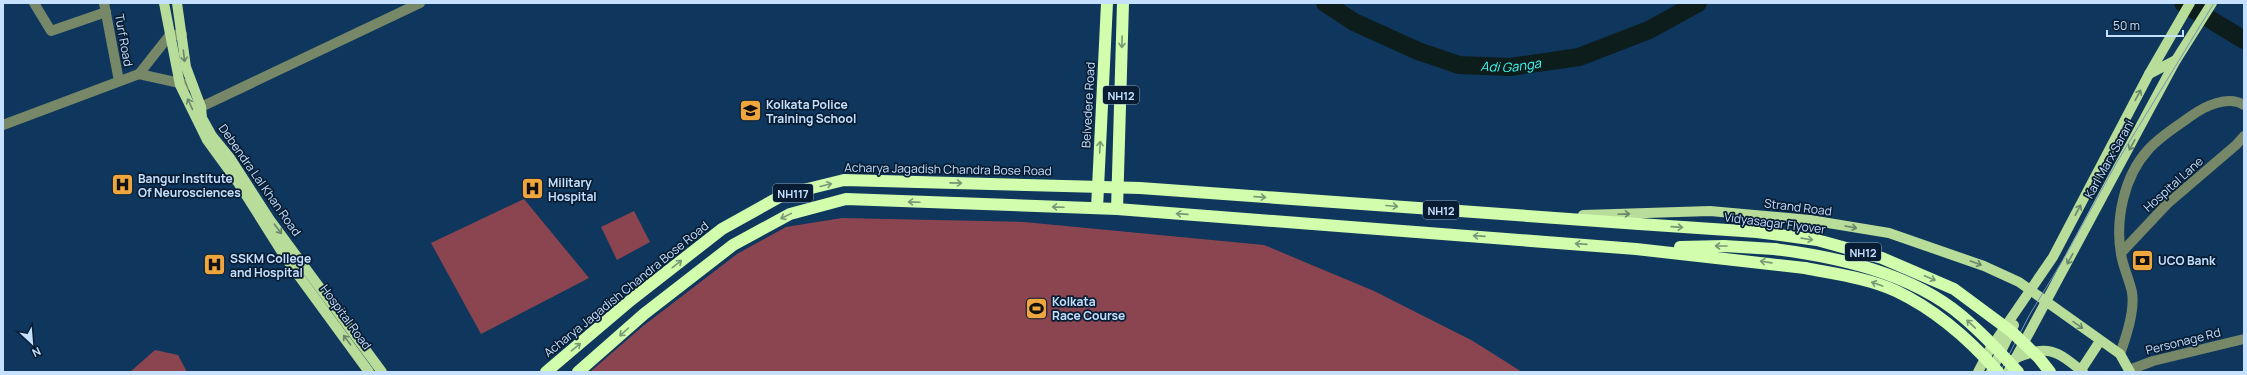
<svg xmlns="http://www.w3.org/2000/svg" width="2247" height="375" font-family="Manrope,sans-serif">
  <rect width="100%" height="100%" fill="#0f365c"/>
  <g fill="#8b4550">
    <path d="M524 199 589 278 481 334 431 243Z"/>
    <path d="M634 211 650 242 617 260 601 227Z"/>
    <path d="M842 218 1024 222 1264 245 1374 291 1473 341 1522 372H590L643 326 737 254 786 227Z"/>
    <path d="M155 350 178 355 187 372H130Z"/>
  </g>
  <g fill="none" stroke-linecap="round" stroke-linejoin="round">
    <g stroke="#0c1d1c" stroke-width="18">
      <path id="s1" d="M1325 3 1354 22 1418 51 1459 65 1510 67 1579 57 1649 30 1698 3"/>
      <path d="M2183 3 2244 40"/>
    </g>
    <g stroke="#778868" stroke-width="10">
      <path d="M34 3 51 31 106 12"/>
      <path d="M104 3 119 81"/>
      <path d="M139 74 193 86"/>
      <path d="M201 107 420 3"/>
      <path d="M3 125 139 74 169 36 182 34"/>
      <path d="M2121 253 2167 204 2236 145 2244 136"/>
      <path d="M2120 354C2126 337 2135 311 2132 292 2129 279 2123 267 2121 254 2115 220 2124 176 2148 150 2159 137 2176 127 2191 116 2205 106 2228 95 2244 105"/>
      <path d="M2129 370 2153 361 2244 339"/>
    </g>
    <g stroke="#b8dc99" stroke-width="10">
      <path d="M164 3 180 85 207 140 239 184 285 257 369 372"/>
      <path d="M177 3 186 67 201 107 202 118 212 136 230 158 270 220 382 372"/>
      <path d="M2149 74 2176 60"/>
      <path d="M1583 215 1710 211 1810 220 1889 233 1984 266 2019 282 2120 354 2130 372"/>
      <path d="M2014 359C2048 344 2056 350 2083 372"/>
      <path d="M2081 370 2100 341"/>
      <path d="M1978 372 1990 349 2053 257 2149 74 2190 3"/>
      <path d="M1991 372 2014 325"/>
      <path d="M2008 372 2176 60 2212 3"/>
    </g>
    <g stroke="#d1fdac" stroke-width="12">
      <path d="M1097 208 1107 3"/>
      <path d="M1117 209 1123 3"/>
      <path d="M1680 247 1724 246 1774 249"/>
      <path d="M546 372 631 300 722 229 783 195 844 180 1140 188 1639 224"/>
      <path d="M578 372 644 314 733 245 790 214 846 199 1117 209 1636 249 1805 268"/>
    </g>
    <path stroke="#7595b7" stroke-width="1" d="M2000 372 2030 314 2063 260 2117 162 2214 3"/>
    <g stroke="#d1fdac" stroke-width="12">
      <path d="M1639 224 1757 232 1817 240 1882 258 1954 289 2012 332 2039 358 2050 372"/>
      <path d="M1774 249C1838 257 1911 273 1962 316 1982 333 2000 352 2018 372"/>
      <path d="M1805 268C1835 274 1868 278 1896 291 1936 310 1969 339 1998 372"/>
    </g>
  </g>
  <defs><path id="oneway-shaft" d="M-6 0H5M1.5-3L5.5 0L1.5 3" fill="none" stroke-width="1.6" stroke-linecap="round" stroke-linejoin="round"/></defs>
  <g stroke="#779876">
    <use href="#oneway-shaft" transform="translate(1122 42) rotate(91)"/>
    <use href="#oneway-shaft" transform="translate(1100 147) rotate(-87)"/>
    <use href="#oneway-shaft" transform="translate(956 183) rotate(1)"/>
    <use href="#oneway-shaft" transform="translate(826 185) rotate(-14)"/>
    <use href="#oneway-shaft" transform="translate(1260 197) rotate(4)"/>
    <use href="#oneway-shaft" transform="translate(914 202) rotate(-178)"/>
    <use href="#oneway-shaft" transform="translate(1392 206) rotate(5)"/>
    <use href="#oneway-shaft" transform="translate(1058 207) rotate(-178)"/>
    <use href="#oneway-shaft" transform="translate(1182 214) rotate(-176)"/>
    <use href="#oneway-shaft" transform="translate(786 216) rotate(154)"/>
    <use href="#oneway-shaft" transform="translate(1677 227) rotate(4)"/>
    <use href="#oneway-shaft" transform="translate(1479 236) rotate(-176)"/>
    <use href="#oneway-shaft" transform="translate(1807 239) rotate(8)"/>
    <use href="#oneway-shaft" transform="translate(1581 244) rotate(-176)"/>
    <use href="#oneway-shaft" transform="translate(1721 246) rotate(180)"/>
    <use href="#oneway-shaft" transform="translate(1766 262) rotate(-172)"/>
    <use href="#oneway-shaft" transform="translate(677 264) rotate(-38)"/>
    <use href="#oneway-shaft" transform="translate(1930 278) rotate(23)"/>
    <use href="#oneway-shaft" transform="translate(1877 284) rotate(-161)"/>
    <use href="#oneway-shaft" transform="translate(1971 324) rotate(-137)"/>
    <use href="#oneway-shaft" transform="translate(624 332) rotate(138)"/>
    <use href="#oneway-shaft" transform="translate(576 347) rotate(-40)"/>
  </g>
  <g stroke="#69866b">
    <use href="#oneway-shaft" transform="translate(184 56) rotate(83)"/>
    <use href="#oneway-shaft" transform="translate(2138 95) rotate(-62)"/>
    <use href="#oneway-shaft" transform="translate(190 104) rotate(-115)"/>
    <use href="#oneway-shaft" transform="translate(2132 145) rotate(119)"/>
    <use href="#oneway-shaft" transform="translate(2078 210) rotate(-62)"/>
    <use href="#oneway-shaft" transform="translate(1624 214) rotate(-2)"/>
    <use href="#oneway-shaft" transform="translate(1851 227) rotate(10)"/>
    <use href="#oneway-shaft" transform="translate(278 229) rotate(53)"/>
    <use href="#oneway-shaft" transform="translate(2070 259) rotate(118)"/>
    <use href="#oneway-shaft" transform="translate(1976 263) rotate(20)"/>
    <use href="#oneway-shaft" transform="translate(2078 325) rotate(35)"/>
    <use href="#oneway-shaft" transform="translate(347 340) rotate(-127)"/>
  </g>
  <defs>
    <symbol id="university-square" viewBox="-11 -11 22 22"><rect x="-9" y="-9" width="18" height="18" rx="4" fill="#f0a63f" stroke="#081d33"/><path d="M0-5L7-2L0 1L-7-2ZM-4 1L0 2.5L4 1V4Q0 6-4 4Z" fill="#111"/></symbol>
    <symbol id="hospital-square" viewBox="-11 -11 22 22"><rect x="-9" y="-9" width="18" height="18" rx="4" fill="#f0a63f" stroke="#081d33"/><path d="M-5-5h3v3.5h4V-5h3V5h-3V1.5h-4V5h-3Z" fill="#111"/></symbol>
    <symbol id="bank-square" viewBox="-11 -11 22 22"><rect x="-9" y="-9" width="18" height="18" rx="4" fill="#f0a63f" stroke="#081d33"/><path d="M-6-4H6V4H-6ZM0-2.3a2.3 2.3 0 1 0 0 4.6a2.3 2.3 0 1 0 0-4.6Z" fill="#111"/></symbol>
    <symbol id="stadium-square" viewBox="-11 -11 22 22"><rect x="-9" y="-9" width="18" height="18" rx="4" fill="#f0a63f" stroke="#081d33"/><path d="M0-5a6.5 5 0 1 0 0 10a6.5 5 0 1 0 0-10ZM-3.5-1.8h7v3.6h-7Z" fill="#111"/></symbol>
  </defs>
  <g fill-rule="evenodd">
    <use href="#university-square" x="738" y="98" width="25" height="25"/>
    <use href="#hospital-square" x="110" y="172" width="25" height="25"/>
    <use href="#hospital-square" x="520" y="176" width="25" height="25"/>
    <use href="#bank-square" x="2130" y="248" width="25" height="25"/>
    <use href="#hospital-square" x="202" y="252" width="25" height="25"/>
    <use href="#stadium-square" x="1024" y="296" width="25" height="25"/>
  </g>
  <g text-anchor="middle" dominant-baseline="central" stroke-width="3.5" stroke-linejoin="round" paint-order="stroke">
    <g fill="#081d33" stroke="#8da6c2" stroke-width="1">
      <rect x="1103" y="86" width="36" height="18" rx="3"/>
      <rect x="773" y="184" width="40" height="18" rx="3"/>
      <rect x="1423" y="201" width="36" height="18" rx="3"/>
      <rect x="1845" y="243" width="36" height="18" rx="3"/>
    </g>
    <g font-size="11" font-weight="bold" fill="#c6e1ff">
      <text x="1121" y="95">NH12</text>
      <text x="793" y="193">NH117</text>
      <text x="1441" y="210">NH12</text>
      <text x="1863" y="252">NH12</text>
    </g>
    <g font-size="12" fill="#c6e1ff" stroke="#081d33">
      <text transform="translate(124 40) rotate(80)">Turf Road</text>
      <text transform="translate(1088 105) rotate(-87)">Belvedere Road</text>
      <text transform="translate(2109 159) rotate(-61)">Karl Marx Sarani</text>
      <text transform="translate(948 169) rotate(1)">Acharya Jagadish Chandra Bose Road</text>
      <text transform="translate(260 180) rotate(55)">Debendra Lal Khan Road</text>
      <text transform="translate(2173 184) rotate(-42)">Hospital Lane</text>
      <text transform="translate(1798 207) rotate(7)">Strand Road</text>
      <text transform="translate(1775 223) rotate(7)">Vidyasagar Flyover</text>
      <text transform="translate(626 289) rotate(-39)">Acharya Jagadish Chandra Bose Road</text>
      <text transform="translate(346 317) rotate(54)">Hospital Road</text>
      <text transform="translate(2183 341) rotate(-14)">Personage Rd</text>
    </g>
    <g font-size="12" font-weight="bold" fill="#c6e1ff" stroke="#081d33" text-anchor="start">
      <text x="766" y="104">Kolkata Police<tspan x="766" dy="14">Training School</tspan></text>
      <text x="138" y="178">Bangur Institute<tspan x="138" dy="14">Of Neurosciences</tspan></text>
      <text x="548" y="182">Military<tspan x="548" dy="14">Hospital</tspan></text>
      <text x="230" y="258">SSKM College<tspan x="230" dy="14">and Hospital</tspan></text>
      <text x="2158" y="260">UCO Bank</text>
      <text x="1052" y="301">Kolkata<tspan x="1052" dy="14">Race Course</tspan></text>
    </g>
    <g font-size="13" font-style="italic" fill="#40fdf6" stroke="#081d33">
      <text stroke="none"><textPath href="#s1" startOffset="200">Adi Ganga</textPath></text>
    </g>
  </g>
  <rect width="2247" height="375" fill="none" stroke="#c6e1ff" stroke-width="8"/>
  <g transform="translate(32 343) rotate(154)" stroke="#081d33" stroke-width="3" paint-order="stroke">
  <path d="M0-3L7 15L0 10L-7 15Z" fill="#c6e1ff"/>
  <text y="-6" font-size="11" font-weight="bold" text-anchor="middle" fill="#c6e1ff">N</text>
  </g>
  <path d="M2107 30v6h76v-6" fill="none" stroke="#c6e1ff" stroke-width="2"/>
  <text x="2113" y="30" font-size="12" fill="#c6e1ff" stroke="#081d33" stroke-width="3" paint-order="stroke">50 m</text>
</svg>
